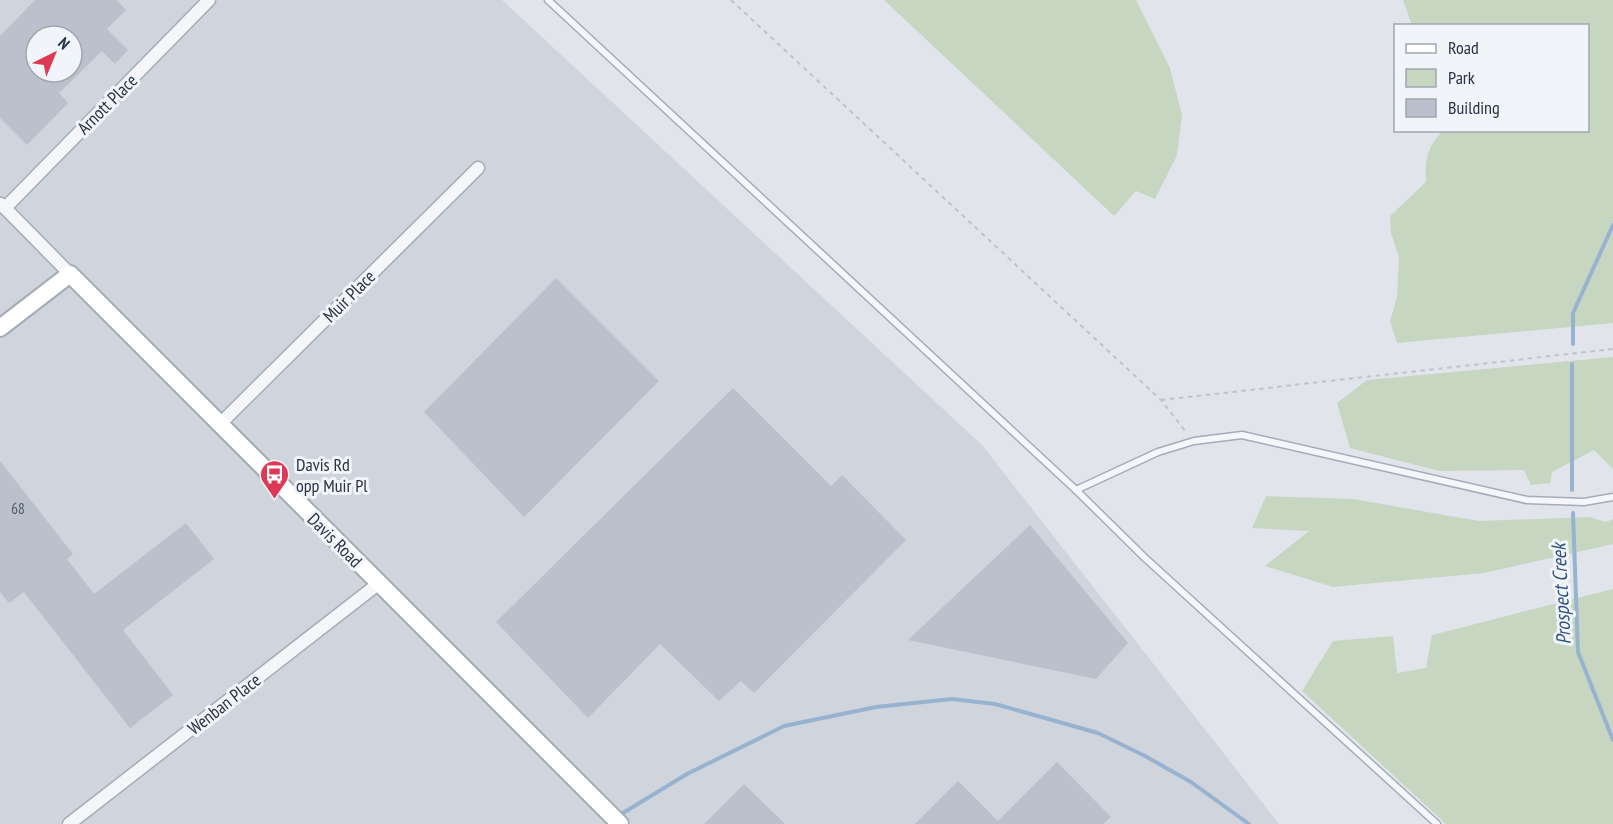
<svg xmlns="http://www.w3.org/2000/svg" width="1613" height="824" font-family="'PT Sans Narrow',sans-serif">
  <rect width="100%" height="100%" fill="#e1e5eb"/>
  <path fill="#cfd4dd" fill-rule="evenodd" d="M0 0H502L982 445 1279 824H0ZM36 36H72V72H36Z"/>
  <g fill="#c7d6c1">
    <path d="M884 0H1136L1170 68 1182 115 1177 155 1155 199 1136 191 1114 216Z"/>
    <path d="M1403 0H1613V323L1397 343 1390 321 1397 297 1399 258 1391 233 1390 216 1426 182C1425 159 1427 147 1443 131L1588 130V26L1412 25Z"/>
    <path d="M1613 357V469L1594 450 1552 472 1550 483 1531 485 1524 470 1439 471 1350 448 1337 403 1367 380Z"/>
    <path d="M1266 496 1353 499 1479 521 1590 517 1606 522 1613 519V544L1484 573 1333 587 1265 566 1309 531 1252 528Z"/>
    <path d="M1613 589V824H1446L1302 691 1333 641 1393 636 1397 673 1426 668 1432 635Z"/>
  </g>
  <g fill="none" stroke-linecap="round" stroke-linejoin="round">
    <g stroke="#98b3cf" stroke-width="4">
      <path d="M1573 344V313L1613 225"/>
      <path d="M1572 490V364"/>
      <path d="M1573 513 1578 652 1613 740"/>
      <path d="M618 816 687 774 784 726 876 707 952 699 995 704 1098 733 1145 756 1191 782 1249 824"/>
    </g>
  </g>
  <g fill="#bac1cc" fill-rule="evenodd">
    <path d="M35 0H117L126 10 107 29 128 50 115 64 102 51 59 93 68 103 27 145 0 118V36ZM36 36H72V72H36Z"/>
    <path d="M556 278 659 381 524 517 424 412Z"/>
    <path d="M733 388 831 486 842 475 906 540 754 693 741 681 719 701 660 644 588 718 496 622Z"/>
    <path d="M0 461 73 554 67 559 94 594 186 523 214 559 123 630 173 695 130 728 24 592 9 603 0 592Z"/>
    <path d="M1030 525 1128 643 1096 679 908 640Z"/>
    <path d="M1057 762 1111 817 1103 824H915L958 781 998 821Z"/>
    <path d="M744 784 785 824H704Z"/>
  </g>
  <g fill="none" stroke-linecap="round" stroke-linejoin="round">
    <defs>
      <g id="lane">
        <path d="M548 0 1076 490 1144 557 1437 824"/>
        <path d="M1076 490 1158 452 1194 441 1242 435 1527 500 1584 502 1613 497"/>
      </g>
      <g id="street">
        <path d="M1 204 70 274"/>
        <path d="M5 208 209 0"/>
        <path d="M220 424 478 168"/>
        <path d="M69 824 378 584"/>
      </g>
      <path id="secondary" d="M0 328 70 274 620 824"/>
    </defs>
    <use href="#lane" stroke="#a5acb6" stroke-width="9"/>
    <use href="#street" stroke="#a5acb6" stroke-width="15"/>
    <use href="#secondary" stroke="#a5acb6" stroke-width="20"/>
    <g stroke="#bfc3ca" stroke-width="2" stroke-dasharray="4.5 4.5" stroke-linecap="butt">
      <path d="M731 0 1161 400 1186 432"/>
      <path d="M1161 400 1613 349"/>
    </g>
    <use href="#lane" stroke="#f4f6f9" stroke-width="6"/>
    <use href="#street" stroke="#f4f6f9" stroke-width="12"/>
    <use href="#secondary" stroke="#fff" stroke-width="16"/>
  </g>
  <defs>
    <symbol id="bus-pin" viewBox="-11 -11 22 30"><path d="M0 17L-7.5 6A9.5 9.5 0 1 1 7.5 6Z" fill="#dd3954" stroke="#f1f4f8"/><path d="M-5-6H5V4H4V6H2V4H-2V6H-4V4H-5ZM-3.5-4V0h7V-4ZM-3.5 1.2v1.5H-2V1.2ZM2 1.2v1.5H3.5V1.2Z" fill="#fff"/></symbol>
  </defs>
  <g fill-rule="evenodd">
    <use href="#bus-pin" x="258" y="458" width="33" height="45"/>
  </g>
  <g text-anchor="middle" dominant-baseline="central" stroke-width="6" stroke-linejoin="round" paint-order="stroke">
    <g font-size="15" fill="#4c5667">
      <text x="18" y="508">68</text>
    </g>
    <g font-size="18" fill="#273245" stroke="#f1f4f8">
      <text transform="translate(107 104) rotate(-45)">Arnott Place</text>
      <text transform="translate(349 296) rotate(-45)">Muir Place</text>
      <text transform="translate(335 540) rotate(45)">Davis Road</text>
      <text transform="translate(224 704) rotate(-38)">Wenban Place</text>
    </g>
    <g font-size="18" fill="#273245" stroke="#f1f4f8" text-anchor="start">
      <text x="296" y="464">Davis Rd<tspan x="296" dy="21">opp Muir Pl</tspan></text>
    </g>
    <g font-size="20" font-style="italic" fill="#2d527d" stroke="#f1f4f8">
      <text transform="translate(1561 594) rotate(-93)">Prospect Creek</text>
    </g>
  </g>
  <rect x="1394" y="24" width="195" height="108" fill="#f1f4f8" stroke="#a0a6b0" stroke-width="1.5"/>
  <rect x="1406" y="44" width="30" height="9" fill="#ffffff" stroke="#a0a6b0" stroke-width="1.5"/>
  <text x="1448" y="54" font-size="18" fill="#273245">Road</text>
  <rect x="1406" y="69" width="30" height="18" fill="#c7d6c1" stroke="#a0a6b0" stroke-width="1.5"/>
  <text x="1448" y="84" font-size="18" fill="#273245">Park</text>
  <rect x="1406" y="99" width="30" height="18" fill="#bac1cc" stroke="#a0a6b0" stroke-width="1.5"/>
  <text x="1448" y="114" font-size="18" fill="#273245">Building</text>
  <g transform="translate(54 54) rotate(43)"><circle r="28" fill="#f1f4f8" stroke="#a0a6b0" stroke-width="1.5"/>
  <path d="M0-4.5L10 22L0 15L-10 22Z" fill="#dd3954"/>
  <text y="-9" font-size="16" font-weight="bold" text-anchor="middle" fill="#273245">N</text>
  </g>
</svg>
